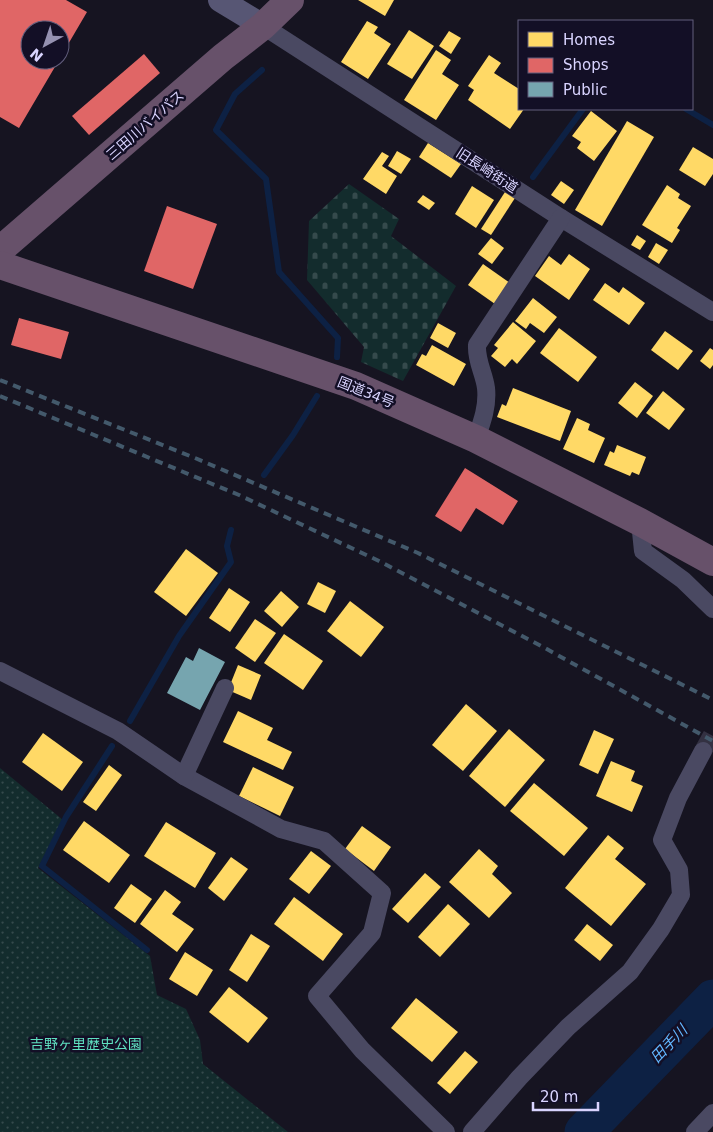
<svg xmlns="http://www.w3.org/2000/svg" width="713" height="1132" font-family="'DejaVu Sans','Noto Sans JP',sans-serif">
  <defs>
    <pattern id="cemetery-stones" width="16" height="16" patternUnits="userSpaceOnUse" patternTransform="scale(1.25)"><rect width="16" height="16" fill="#132c2d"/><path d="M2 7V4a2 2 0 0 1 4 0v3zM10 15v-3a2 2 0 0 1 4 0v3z" fill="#354a4c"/></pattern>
    <pattern id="park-dots" width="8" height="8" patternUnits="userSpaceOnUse" patternTransform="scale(1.25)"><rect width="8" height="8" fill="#132c2d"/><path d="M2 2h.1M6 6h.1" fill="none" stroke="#354a4c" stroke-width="1.8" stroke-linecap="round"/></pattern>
  </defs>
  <rect width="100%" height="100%" fill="#161421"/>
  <path fill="url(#cemetery-stones)" d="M349 184 399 219 391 236 456 286 403 381 361 362 364 347 307 280 309 221Z"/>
  <path fill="url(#park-dots)" d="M0 768 63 820 38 868 150 956 157 995 186 1009 200 1040 203 1064 288 1132H0Z"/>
  <g fill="#ffd966">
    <path d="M358 0H394L385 16Z"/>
    <path d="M367 21 378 27 374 33 391 44 368 79 341 62Z"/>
    <path d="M409 30 434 46 412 79 387 64Z"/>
    <path d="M449 31 461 38 451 54 439 46Z"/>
    <path d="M436 50 451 60 442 74 459 85 436 120 404 100Z"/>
    <path d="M489 55 501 63 494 73 519 89V109H524L510 129 468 100 474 90 468 86Z"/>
    <path d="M591 111 617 131 594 161 577 148 581 142 572 136Z"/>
    <path d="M627 121 654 137 602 226 575 210Z"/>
    <path d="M428 143 461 164 451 178 419 157Z"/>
    <path d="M693 147 713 159V174L705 186 679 170Z"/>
    <path d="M397 151 411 159 401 174 388 166Z"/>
    <path d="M382 152 389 156 382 166 397 176 386 194 363 179Z"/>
    <path d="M561 181 574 190 564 204 551 195Z"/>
    <path d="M667 185 680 194 678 198 691 206 677 228 680 230 672 243 642 225Z"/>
    <path d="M472 186 494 200 476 228 455 214Z"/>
    <path d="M505 192 515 198 491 235 481 229Z"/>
    <path d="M423 195 435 203 429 210 417 202Z"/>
    <path d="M637 235 646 241 640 250 631 245Z"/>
    <path d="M491 238 504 248 492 264 478 254Z"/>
    <path d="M656 243 668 250 659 264 648 257Z"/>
    <path d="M569 254 590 269 569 300 535 276 549 256 561 265Z"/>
    <path d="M483 264 510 283 495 304 468 285Z"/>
    <path d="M605 283 619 293 623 287 645 303 629 325 593 300Z"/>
    <path d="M533 298 557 317 544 333 530 323 526 329 515 321Z"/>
    <path d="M513 322 536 341 517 364 512 359 505 367 491 356 498 348 494 345Z"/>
    <path d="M438 323 456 333 448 348 430 338Z"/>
    <path d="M559 328 597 357 578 382 540 353Z"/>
    <path d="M665 331 693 351 678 370 651 350Z"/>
    <path d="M432 345 466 364 454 386 416 365 422 354 426 356Z"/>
    <path d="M710 348 713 350V365L710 369 700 361Z"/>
    <path d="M635 382 653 396 637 418 618 403Z"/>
    <path d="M513 388 571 411 560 441 497 417 502 404 506 406Z"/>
    <path d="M663 391 685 409 669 430 646 413Z"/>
    <path d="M577 418 590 424 588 430 605 438 594 463 563 449Z"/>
    <path d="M617 445 646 457 639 475 632 472 630 476 604 465 610 451 614 453Z"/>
    <path d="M186 549 218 573 186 616 154 592Z"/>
    <path d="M318 582 336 591 325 613 307 604Z"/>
    <path d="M229 588 250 602 230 632 209 618Z"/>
    <path d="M281 591 299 607 282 627 264 611Z"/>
    <path d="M350 601 384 627 361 657 327 631Z"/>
    <path d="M255 619 276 633 255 662 235 648Z"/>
    <path d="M284 634 323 661 303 690 264 663Z"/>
    <path d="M238 665 261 675 251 700 228 690Z"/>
    <path d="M466 704 497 731 463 771 432 745Z"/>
    <path d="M238 711 273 728 267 740 292 752 283 770 223 742Z"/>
    <path d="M509 729 545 760 505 807 469 776Z"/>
    <path d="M594 730 614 739 598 774 579 765Z"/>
    <path d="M43 733 83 762 62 791 22 762Z"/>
    <path d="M611 761 635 771 631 781 643 786 632 812 596 796Z"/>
    <path d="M109 765 122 775 96 811 83 802Z"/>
    <path d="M253 767 294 787 280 816 239 796Z"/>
    <path d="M534 783 588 828 564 856 510 811Z"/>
    <path d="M84 821 130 855 109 883 63 850Z"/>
    <path d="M166 822 216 853 195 888 144 856Z"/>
    <path d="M362 826 391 847 374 871 345 849Z"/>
    <path d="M608 835 624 848 615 859 646 884 611 926 565 888Z"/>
    <path d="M479 849 498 866 492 874 512 893 489 918 449 882Z"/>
    <path d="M311 851 331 866 309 894 289 879Z"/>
    <path d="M231 857 248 869 224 901 208 888Z"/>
    <path d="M425 873 441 887 408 923 392 909Z"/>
    <path d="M131 884 152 899 135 923 114 908Z"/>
    <path d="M165 890 181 902 172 914 194 929 177 952 140 924Z"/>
    <path d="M294 897 343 934 323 961 274 924Z"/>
    <path d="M448 904 470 924 440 957 418 937Z"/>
    <path d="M587 924 613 945 600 961 574 940Z"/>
    <path d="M251 934 270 946 247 982 229 970Z"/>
    <path d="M185 952 213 970 197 996 169 979Z"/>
    <path d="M229 987 268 1018 248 1043 209 1012Z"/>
    <path d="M416 998 458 1032 432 1062 391 1028Z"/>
    <path d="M465 1051 478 1062 450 1094 437 1083Z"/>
  </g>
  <g fill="#e06666">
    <path d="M0 0H66L87 12 60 58V30H30V60H59L19 128 0 117Z"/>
    <path d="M144 54 160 73 89 135 72 116Z"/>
    <path d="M167 206 217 224 193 289 144 271Z"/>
    <path d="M19 318 69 332 61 359 11 345Z"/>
    <path d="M465 468 518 501 503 525 476 508 461 532 435 516Z"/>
  </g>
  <path fill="#76a5af" d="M199 648 225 662 200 710 167 693 186 657 193 661Z"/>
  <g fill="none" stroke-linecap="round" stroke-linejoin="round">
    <g stroke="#0d2144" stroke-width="6">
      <path d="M262 70 235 94 216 130 266 179 279 272 338 338 337 357"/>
      <path d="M686 109 713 125"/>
      <path d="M533 177 583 109"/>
      <path d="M264 475 293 435 317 396"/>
      <path d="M130 721 179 636 231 562 227 546 231 530"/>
      <path d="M112 746 66 817 42 866 147 950"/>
    </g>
    <path stroke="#0d2144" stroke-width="39" d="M584 1132 713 999"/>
    <path stroke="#333142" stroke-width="18" stroke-dasharray="18 9" stroke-linecap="butt" d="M703 751 713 733"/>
    <g stroke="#4a4962" stroke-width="18">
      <path d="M263 26 561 218 713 312"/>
      <path d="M476 439C482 422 488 406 486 388 484 373 476 361 477 345L561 218"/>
      <path d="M640 522 643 551 683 580 713 609"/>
      <path d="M0 671 118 731 184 776 281 829 324 841 382 893 372 933 317 996 362 1050 446 1132"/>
      <path d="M184 776 225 688"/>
      <path d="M472 1132 519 1078 568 1027 630 972 661 929 681 895 679 870 662 840 678 798 703 751"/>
      <path d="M695 1132 713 1113"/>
    </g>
    <path stroke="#575674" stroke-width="24" d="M220 0 263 26"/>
    <g stroke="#67516a" stroke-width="28">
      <path d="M0 250 223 57 263 26 290 0"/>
      <path d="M0 265 356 386 476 439 640 522 713 562"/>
    </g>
    <g stroke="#43596b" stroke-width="4" stroke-dasharray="8 6" stroke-linecap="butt">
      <path d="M0 380 195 458 418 553 713 700"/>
      <path d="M0 396 239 495 379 561 543 647 713 741"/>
    </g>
  </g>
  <g text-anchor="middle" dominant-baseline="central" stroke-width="5" stroke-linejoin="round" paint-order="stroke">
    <g font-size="14" fill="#d9d4ff" stroke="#130f26">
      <text transform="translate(145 125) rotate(-41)">三田川バイパス</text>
      <text transform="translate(487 170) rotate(33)">旧長崎街道</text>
      <text transform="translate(366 392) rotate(22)">国道34号</text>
    </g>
    <g font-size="14" fill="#5fe0c0" stroke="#130f26">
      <text x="86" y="1044">吉野ヶ里歴史公園</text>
    </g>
    <g font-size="15" font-style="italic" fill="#62b6ff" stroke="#130f26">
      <text transform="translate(669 1044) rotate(-46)">田手川</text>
    </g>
  </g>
  <rect x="518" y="20" width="175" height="90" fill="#130f26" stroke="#625e7d"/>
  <rect x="528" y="32" width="25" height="15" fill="#ffd966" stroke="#625e7d"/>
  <text x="563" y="45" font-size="15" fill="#d9d4ff">Homes</text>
  <rect x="528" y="58" width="25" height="15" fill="#e06666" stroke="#625e7d"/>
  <text x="563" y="70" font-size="15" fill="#d9d4ff">Shops</text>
  <rect x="528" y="82" width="25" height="15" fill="#76a5af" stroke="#625e7d"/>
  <text x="563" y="95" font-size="15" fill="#d9d4ff">Public</text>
  <g transform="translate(45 45) rotate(220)"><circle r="24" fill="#130f26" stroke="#625e7d"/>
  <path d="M0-4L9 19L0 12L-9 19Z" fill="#9591b1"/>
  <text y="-8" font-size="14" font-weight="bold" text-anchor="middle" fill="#d9d4ff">N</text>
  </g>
  <path d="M533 1102v8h65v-8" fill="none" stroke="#d9d4ff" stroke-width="2.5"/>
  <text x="540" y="1102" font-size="15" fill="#d9d4ff" stroke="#130f26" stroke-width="4" paint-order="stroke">20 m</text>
</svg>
